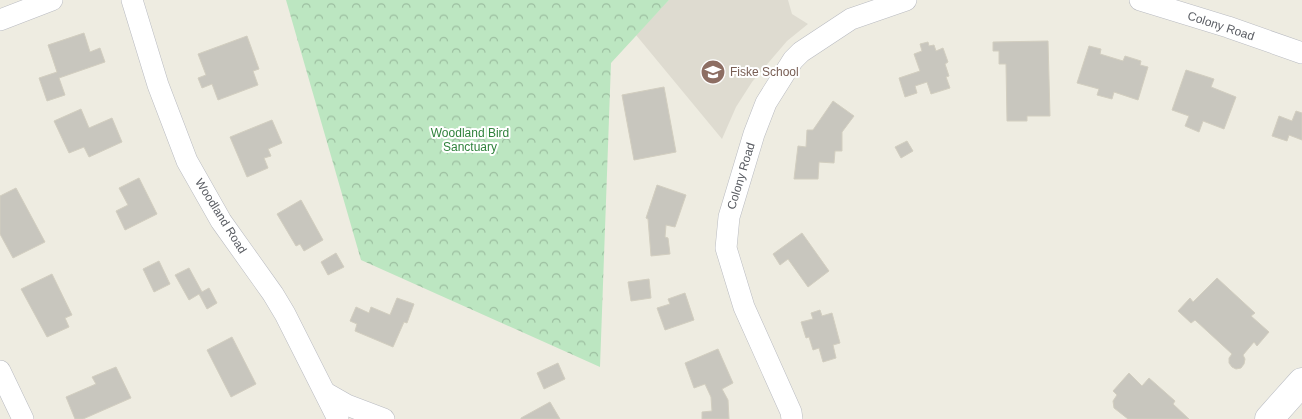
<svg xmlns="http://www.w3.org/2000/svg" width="1302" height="419" font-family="Arial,sans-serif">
  <defs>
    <pattern id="forest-crowns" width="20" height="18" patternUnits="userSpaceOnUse" patternTransform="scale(1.25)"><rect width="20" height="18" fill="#bce6c1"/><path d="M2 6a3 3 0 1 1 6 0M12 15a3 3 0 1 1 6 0" fill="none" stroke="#9cbea0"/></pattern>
  </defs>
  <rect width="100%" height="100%" fill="#eeece1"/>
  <path fill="#dedbd0" d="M669 0H788L792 14 808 24 787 41 752 82 736 107 722 139 636 35Z"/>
  <path fill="url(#forest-crowns)" d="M286 0H669L611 63 600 367 361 260Z"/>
  <g fill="#c8c6be" stroke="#d2cec0">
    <path d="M84 33 90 52 100 48 105 62 59 78 65 95 47 101 39 78 57 72 48 45Z"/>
    <path d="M247 36 259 69 253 71 258 85 218 100 212 84 202 88 198 78 206 75 198 54Z"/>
    <path d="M1048 41 1050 116H1027V121H1007L1006 64H999V51H993V42Z"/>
    <path d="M928 42 929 46 934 45 936 51 943 48 948 62 945 64 949 76 946 77 950 88 931 94 927 82 915 86 917 93 905 97 899 78 920 71 914 54 922 51 920 44Z"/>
    <path d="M1089 46 1101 49 1100 54 1123 61 1125 56 1141 61 1140 65 1148 67 1138 100 1114 92 1112 99 1097 95 1099 89 1077 83Z"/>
    <path d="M1186 70 1214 79 1211 87 1236 97 1224 129 1203 121 1199 132 1185 126 1189 116 1172 110Z"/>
    <path d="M664 87 676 152 634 160 622 95Z"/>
    <path d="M833 101 854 116 842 132V151H835L834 163 819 162 818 179H794L798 146 806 147 807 130H813Z"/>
    <path d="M81 109 89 128 112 118 122 142 89 157 84 147 69 153 54 121Z"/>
    <path d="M1296 111 1302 113V140L1289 135 1287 141 1272 136 1279 116 1292 121Z"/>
    <path d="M272 120 282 143 268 149 271 156 264 158 268 168 247 177 230 137Z"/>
    <path d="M907 141 913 151 901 158 895 147Z"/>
    <path d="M139 178 157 214 125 230 116 211 128 205 119 188Z"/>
    <path d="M657 185 686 195 675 227 666 225 665 237 668 238 670 254 651 256 648 219 646 218Z"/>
    <path d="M16 188 45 242 13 258 0 234V196Z"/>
    <path d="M301 200 323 240 304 251 300 244 296 246 277 214Z"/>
    <path d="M802 233 829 271 808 287 788 259 780 265 773 254Z"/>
    <path d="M336 253 344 267 328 275 321 262Z"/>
    <path d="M159 261 170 284 154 292 143 269Z"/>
    <path d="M189 268 202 292 209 288 217 303 207 309 199 294 189 300 175 275Z"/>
    <path d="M52 274 72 315 65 318 69 327 47 337 21 289Z"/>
    <path d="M1217 278 1255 313 1251 316 1269 332 1257 346 1254 342 1243 355 1245 359 1244 364 1241 368 1236 369 1232 367 1229 363V358L1232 354 1195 320 1191 323 1178 311 1190 298 1193 302Z"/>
    <path d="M649 279 651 298 631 301 628 282Z"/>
    <path d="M685 293 694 320 665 330 657 308 670 304 668 299Z"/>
    <path d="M397 298 414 304 407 323 404 322 393 347 355 331 357 324 350 321 356 307 369 313 371 307 390 315Z"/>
    <path d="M820 310 822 316 832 313 840 343 833 345 836 358 823 362 819 348 813 350 809 337 806 338 801 322 813 319 811 313Z"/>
    <path d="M232 337 256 384 231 397 207 350Z"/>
    <path d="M718 349 733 383 722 389 728 400 729 419H702V412L712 411 711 397 705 384 694 388 685 363Z"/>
    <path d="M558 363 565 379 544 389 537 373Z"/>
    <path d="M116 367 131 398 83 419H75L66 397 96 384 92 377Z"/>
    <path d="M1129 373 1142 386 1149 378 1175 401 1173 404 1189 419H1128L1114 408 1113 401 1117 395 1113 391Z"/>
    <path d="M550 402 560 419H521V418Z"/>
  </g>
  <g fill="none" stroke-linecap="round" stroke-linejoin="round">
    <defs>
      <g id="street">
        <path d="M132 0 158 85 187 161 221 221 273 294 285 314 338 419"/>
        <path d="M1140 0 1228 27 1302 53"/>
        <path d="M0 20 52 0"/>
        <path d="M0 371 23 419"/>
        <path d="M326 393 347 405 384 419"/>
        <path d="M792 419 791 412 744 307 726 248 729 217 754 134 766 103 793 60 801 52 851 19 906 0"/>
      </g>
      <path id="secondary" d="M1269 419 1302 382"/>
    </defs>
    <use href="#street" stroke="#b9bbc1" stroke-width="22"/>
    <use href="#secondary" stroke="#babdc4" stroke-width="29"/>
    <use href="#street" stroke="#fff" stroke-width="21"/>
    <use href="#secondary" stroke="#fff" stroke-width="28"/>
  </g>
  <defs>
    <symbol id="school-disc" viewBox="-11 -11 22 22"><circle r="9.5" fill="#8d6e63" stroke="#fff"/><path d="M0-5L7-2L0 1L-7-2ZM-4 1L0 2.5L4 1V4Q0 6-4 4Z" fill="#fff"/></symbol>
  </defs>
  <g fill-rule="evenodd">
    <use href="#school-disc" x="699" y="58" width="28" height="28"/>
  </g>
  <g text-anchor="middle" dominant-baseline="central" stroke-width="4" stroke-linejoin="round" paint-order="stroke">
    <g font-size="12" fill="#5a5d63" stroke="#fff">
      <text transform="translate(1221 26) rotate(18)">Colony Road</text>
      <text transform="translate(741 176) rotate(-73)">Colony Road</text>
      <text transform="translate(221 216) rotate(58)">Woodland Road</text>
    </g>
    <g font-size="12" fill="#785e54" stroke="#fff" text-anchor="start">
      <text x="730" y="72">Fiske School</text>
    </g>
    <g font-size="12" fill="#31833d" stroke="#fff">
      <text x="470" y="133">Woodland Bird<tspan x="470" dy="14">Sanctuary</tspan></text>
    </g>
  </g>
</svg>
